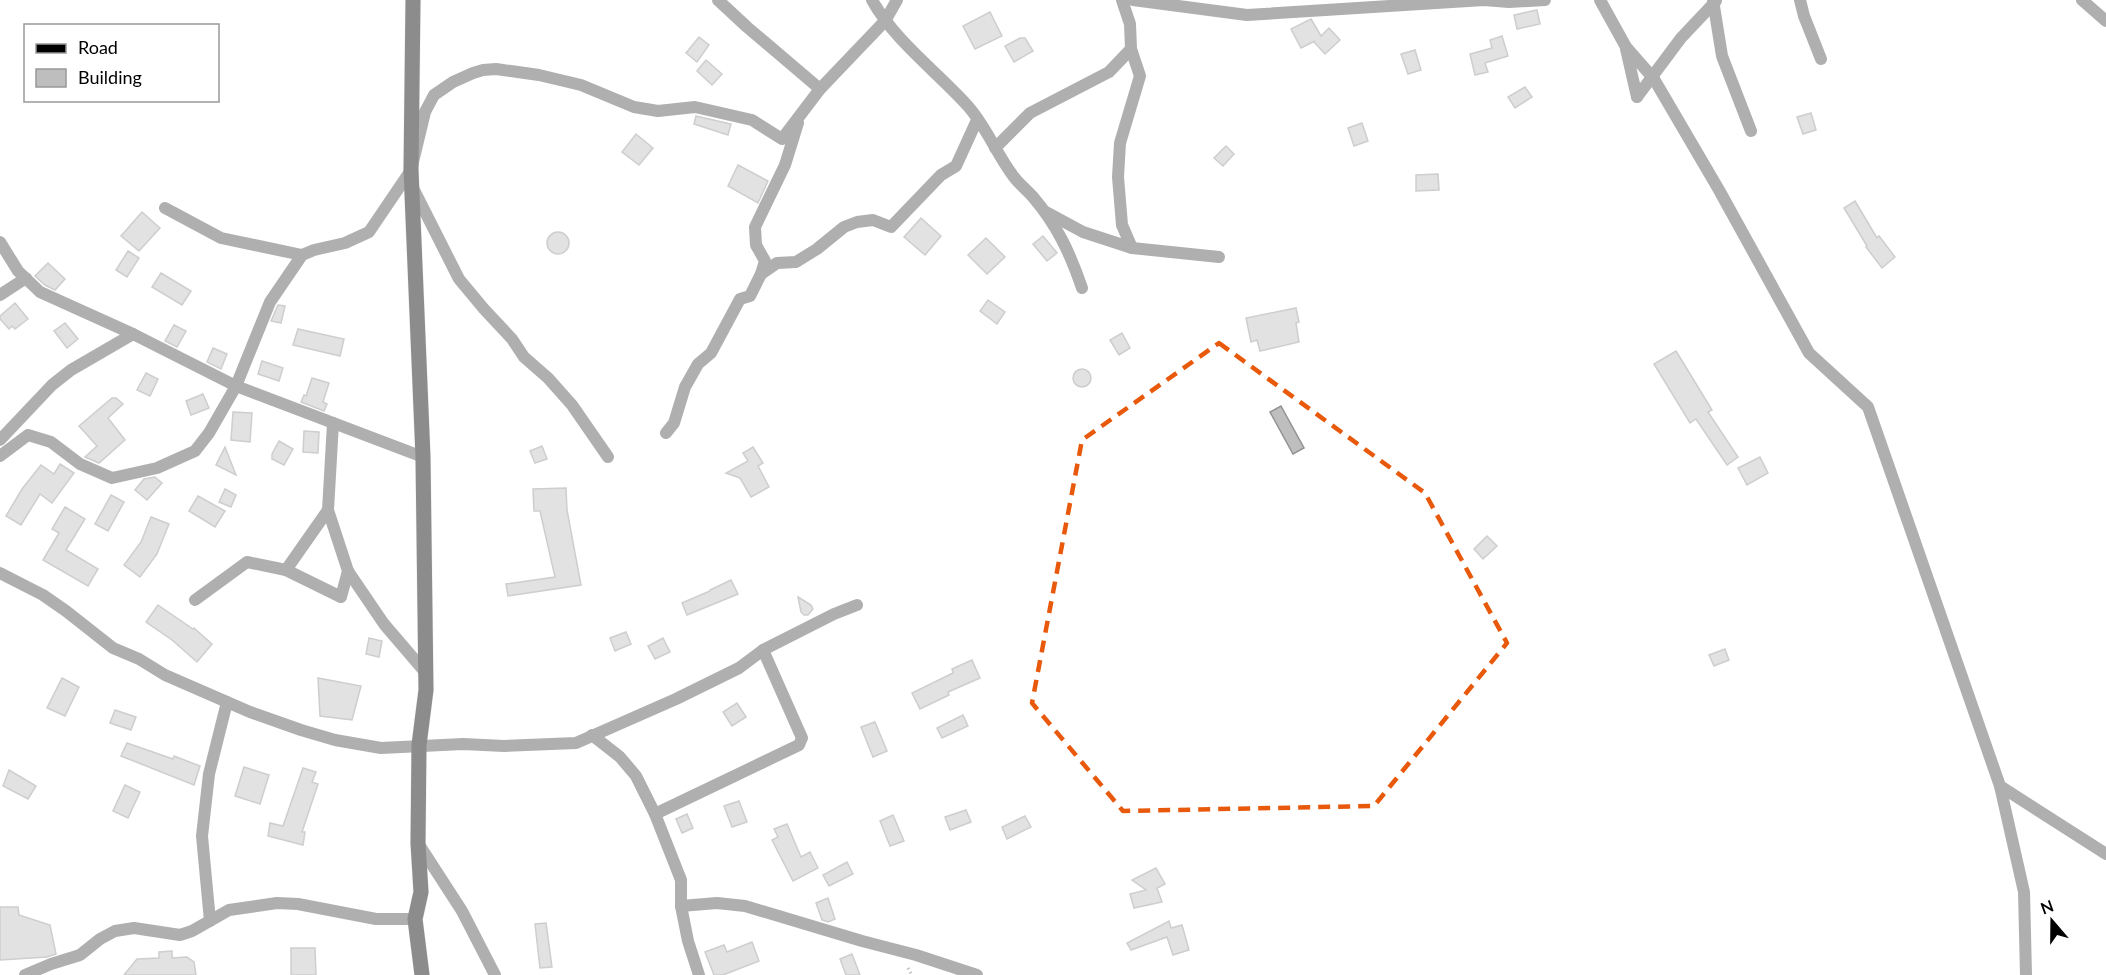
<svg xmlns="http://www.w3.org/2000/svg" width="2106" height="975" font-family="Lato,sans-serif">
  <rect width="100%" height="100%" fill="#fff"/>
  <g fill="#bebebe" stroke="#929292" stroke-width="1.5">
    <path d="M1537 10 1540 24 1517 29 1514 15Z"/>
    <path d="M990 12 1002 36 975 49 963 26Z"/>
    <path d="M1311 19 1321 36 1329 28 1340 40 1325 54 1314 42 1315 41 1301 48 1291 29Z"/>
    <path d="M1502 36 1508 56 1485 63 1488 72 1475 75 1470 54 1492 48 1490 40Z"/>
    <path d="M699 37 709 45 697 62 686 53Z"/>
    <path d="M1020 38H1025L1033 51 1014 62 1005 46Z"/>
    <path d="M1415 50 1421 70 1408 74 1401 54Z"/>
    <path d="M706 60 722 74 712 85 697 71Z"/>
    <path d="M1525 87 1532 97 1515 108 1508 97Z"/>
    <path d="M1811 113 1816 130 1803 134 1797 117Z"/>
    <path d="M696 116 731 124 728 135 694 124Z"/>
    <path d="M1362 123 1368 141 1354 146 1348 128Z"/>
    <path d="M636 134 653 148 639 165 622 152Z"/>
    <path d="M1226 146 1234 154 1223 166 1214 158Z"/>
    <path d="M738 165 768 181 758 203 728 186Z"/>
    <path d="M1438 174 1439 190 1416 191V175Z"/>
    <path d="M1855 201 1877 238 1879 236 1895 257 1882 268 1866 247 1867 246 1844 208Z"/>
    <path d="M142 212 160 228 139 251 121 236Z"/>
    <path d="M921 218 941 236 925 255 904 237Z"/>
    <circle cx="558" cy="243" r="11"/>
    <path d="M1043 236 1057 253 1047 261 1033 244Z"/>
    <path d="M986 238 1005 257 987 274 968 255Z"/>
    <path d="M128 251 139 258 127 277 116 270Z"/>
    <path d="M48 263 65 279 55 290 45 285 35 276Z"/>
    <path d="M161 273 191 291 182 305 152 287Z"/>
    <path d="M988 300 1005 312 997 324 980 311Z"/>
    <path d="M15 303 28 319 15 329 12 326 9 329 0 319V316Z"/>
    <path d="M278 305 285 306 281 323 271 321Z"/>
    <path d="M1296 308 1299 322 1296 323 1299 342 1260 351 1257 340 1251 342 1246 318Z"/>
    <path d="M65 323 78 339 67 348 54 331Z"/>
    <path d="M174 325 186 331 177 347 165 341Z"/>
    <path d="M298 329 344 339 340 356 293 345Z"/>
    <path d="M1122 333 1130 348 1119 355 1110 340Z"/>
    <path d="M213 348 227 354 221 369 207 362Z"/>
    <path d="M1676 351 1712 410 1708 412 1738 457 1727 465 1696 419 1690 423 1654 364Z"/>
    <path d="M262 361 283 368 279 381 258 374Z"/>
    <circle cx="1082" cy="378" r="9"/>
    <path d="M146 373 158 379 150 396 137 390Z"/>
    <path d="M312 378 329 383 323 402 327 404 324 411 301 402 304 395 306 396Z"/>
    <path d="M203 394 209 408 191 415 186 401Z"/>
    <path d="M112 398H116L123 404 108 418 125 440 99 463 85 457 97 446 79 426Z"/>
    <path d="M1281 406 1304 448 1293 454 1270 412Z"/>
    <path d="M233 412 252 413 250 442 231 440Z"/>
    <path d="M304 431 319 432 318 453 303 452Z"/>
    <path d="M279 441 293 449 284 465 272 459V454Z"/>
    <path d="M542 446 547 459 535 463 530 451Z"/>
    <path d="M225 447 236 475 216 465Z"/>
    <path d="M753 447 763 463 758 466 769 487 751 497 740 478 726 473 748 461 743 453Z"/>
    <path d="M1760 457 1768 473 1747 485 1738 468Z"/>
    <path d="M60 464 74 473 52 503 40 494 21 525 6 516 22 489 41 465 54 474Z"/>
    <path d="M155 477 162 483 147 500 135 490 144 479Z"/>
    <path d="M566 488 567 510 581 585 508 596 506 584 555 577 540 511H534L533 489Z"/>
    <path d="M225 489 236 495 231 507 219 502Z"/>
    <path d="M111 495 124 502 108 531 95 524Z"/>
    <path d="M198 496 225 511 215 527 189 511Z"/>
    <path d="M65 507 85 519 66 550 98 569 88 586 43 560 59 533 52 529Z"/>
    <path d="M151 517 169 524 157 554 140 577 124 565 141 542Z"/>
    <path d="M1487 536 1497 546 1483 559 1474 549Z"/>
    <path d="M731 580 738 594 687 615 682 603 710 591V590Z"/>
    <path d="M798 597 811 605 813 609 808 615H804L801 612Z"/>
    <path d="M158 605 193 629 194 628 212 644 197 662 172 640 146 622Z"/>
    <path d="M626 632 631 644 615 651 610 638Z"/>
    <path d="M369 638 382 641 379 657 366 654Z"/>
    <path d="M663 638 670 652 655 659 648 646Z"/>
    <path d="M1725 649 1729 660 1714 666 1709 655Z"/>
    <path d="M972 660 980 678 948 692 949 695 920 709 912 693 953 673 952 669Z"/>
    <path d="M62 678 79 687 65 716 47 708Z"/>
    <path d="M318 678 361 686 352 720 320 716Z"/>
    <path d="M737 703 746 717 732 726 723 712Z"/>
    <path d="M115 710 136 717 131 730 110 723Z"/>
    <path d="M963 715 968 726 942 738 937 728Z"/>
    <path d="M875 722 887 751 873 757 861 727Z"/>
    <path d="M127 743 173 759 174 756 200 766 194 785 121 756Z"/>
    <path d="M244 767 269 775 260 804 235 796Z"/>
    <path d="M303 768 316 772 312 782 318 784 302 832H305L303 845 268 836 270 823 283 826Z"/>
    <path d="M9 770 36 786 28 799 3 786Z"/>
    <path d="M125 785 140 792 128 818 113 811Z"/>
    <path d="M739 801 747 822 732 827 724 806Z"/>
    <path d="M966 810 971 822 950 830 945 817Z"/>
    <path d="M687 814 693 828 682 833 676 819Z"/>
    <path d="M893 815 904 841 890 846 880 821Z"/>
    <path d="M1025 816 1031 827 1007 839 1002 827Z"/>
    <path d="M787 824 801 857 810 852 818 868 793 881 772 840 778 837 774 829Z"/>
    <path d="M847 862 853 874 829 886 823 875Z"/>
    <path d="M1156 868 1165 884 1157 888 1162 902 1134 908 1130 894 1146 890 1132 880Z"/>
    <path d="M828 898 835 919 828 922 822 920 816 903Z"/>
    <path d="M0 907H18L19 915 50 925 56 954 47 957 0 960Z"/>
    <path d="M1169 921 1171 928 1182 925 1189 950 1173 955 1167 937 1131 950 1127 943Z"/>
    <path d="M546 923 552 967 540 968 535 924Z"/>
    <path d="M752 942 759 961 723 975H714L705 952 724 945 727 952Z"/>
    <path d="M291 948H315L316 975H291Z"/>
    <path d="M172 951V958L187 957 194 962 196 975H124L137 959 159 958V952Z"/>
    <path d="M852 954 860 975H846L840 959Z"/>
  </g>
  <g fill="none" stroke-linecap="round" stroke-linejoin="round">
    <defs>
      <path id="primary" d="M413 0 411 170 423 457 426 690 419 745 418 843 421 892 415 919 422 975"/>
    </defs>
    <use href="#primary" stroke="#dbdbdb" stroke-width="16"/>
    <path stroke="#707070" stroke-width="3" stroke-dasharray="1.5 3" stroke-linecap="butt" d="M908 968 912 975"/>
    <g stroke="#4e4e4e" stroke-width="12">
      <path d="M718 0 747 27 820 89"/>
      <path d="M872 0C895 41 935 70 966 104 986 125 996 154 1014 177 1019 184 1027 190 1033 197 1057 225 1070 253 1082 288"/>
      <path d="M1122 0 1130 24 1131 49 1140 76 1120 143 1118 177 1122 225 1132 248"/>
      <path d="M1133 0 1247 15 1484 0 1509 2 1545 0"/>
      <path d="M1600 0 1626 47 1654 79 1719 190 1809 353 1868 407 2000 786 2106 854"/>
      <path d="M1713 0 1722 56 1751 131"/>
      <path d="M1800 0 1804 16 1821 59"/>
      <path d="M2082 0 2106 21"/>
      <path d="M1626 49 1637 97"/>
      <path d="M1637 97 1681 38 1716 1"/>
      <path d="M995 148 1030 113 1109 72 1131 49"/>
      <path d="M413 188 459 279 484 309 512 339 524 357 548 378 572 405 608 457"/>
      <path d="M165 208 221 238 302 255"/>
      <path d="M1046 212 1083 232 1132 248 1219 257"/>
      <path d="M0 242 18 271 40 292 133 334 236 386 423 457"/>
      <path d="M761 274 777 263 796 262 817 249 844 227 857 222 873 220 891 227 941 175 956 166 977 120"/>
      <path d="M0 295 26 278"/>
      <path d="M333 423 328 510 348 571 384 624 426 673"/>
      <path d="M666 433 674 423 685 387 698 364 711 353 740 299 750 296 761 274 765 261 756 245 755 227 785 165 798 123"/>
      <path d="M0 440 52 385 71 370 133 334"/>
      <path d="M0 456 28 435 51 442 80 464 112 478 157 468 195 451 209 433 236 386 270 302 302 255 314 250 345 243 369 232 411 170 425 112 434 95 453 82 473 73 483 70 496 69 539 75 581 85 634 107 658 111 695 107 752 120 782 139 820 89 885 21 897 0"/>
      <path d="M286 570 328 510"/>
      <path d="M0 573 43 595 66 611 113 648 139 659 165 675 250 712 301 730 335 740 381 748 463 744 504 746 576 743 676 699 739 668 763 650 834 614 857 605"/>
      <path d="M195 600 247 562 286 570 341 597 348 571"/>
      <path d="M592 735 620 757 636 776 655 814 681 880V906L688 941 699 975"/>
      <path d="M2000 786 2024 892 2026 975"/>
      <path d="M655 814 799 745 802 738 763 650"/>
      <path d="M418 843 462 911 495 975"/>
      <path d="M681 906 717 903 745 906 862 941 916 955 977 975"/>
      <path d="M210 921 202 836 209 774 227 702"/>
      <path d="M25 975 51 964 80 955 100 939 115 931 134 928 180 935 192 931 229 910 277 903 298 904 376 919H415"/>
    </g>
    <use href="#primary" stroke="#000" stroke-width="15"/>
  </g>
  <path d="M0 0H2106V975H0ZM1219 343 1425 493 1507 643 1374 806 1123 811 1032 703 1082 440Z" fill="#fff" fill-opacity=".55" fill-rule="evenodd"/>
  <path fill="none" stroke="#e8590c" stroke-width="4.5" stroke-dasharray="12 8" stroke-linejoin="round" d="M1219 343 1425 493 1507 643 1374 806 1123 811 1032 703 1082 440Z"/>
  <rect x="24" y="24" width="195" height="78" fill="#ffffff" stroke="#999999" stroke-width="1.5"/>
  <rect x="36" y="44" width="30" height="9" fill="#000000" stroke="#999999" stroke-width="1.5"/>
  <text x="78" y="54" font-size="18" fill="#000000">Road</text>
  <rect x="36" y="69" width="30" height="18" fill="#bebebe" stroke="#999999" stroke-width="1.5"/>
  <text x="78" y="84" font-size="18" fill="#000000">Building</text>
  <g transform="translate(2052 921) rotate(340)" stroke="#ffffff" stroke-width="4.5" paint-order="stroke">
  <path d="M0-4.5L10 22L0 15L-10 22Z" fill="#000000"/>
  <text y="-9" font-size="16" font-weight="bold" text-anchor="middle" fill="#000000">N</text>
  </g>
</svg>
